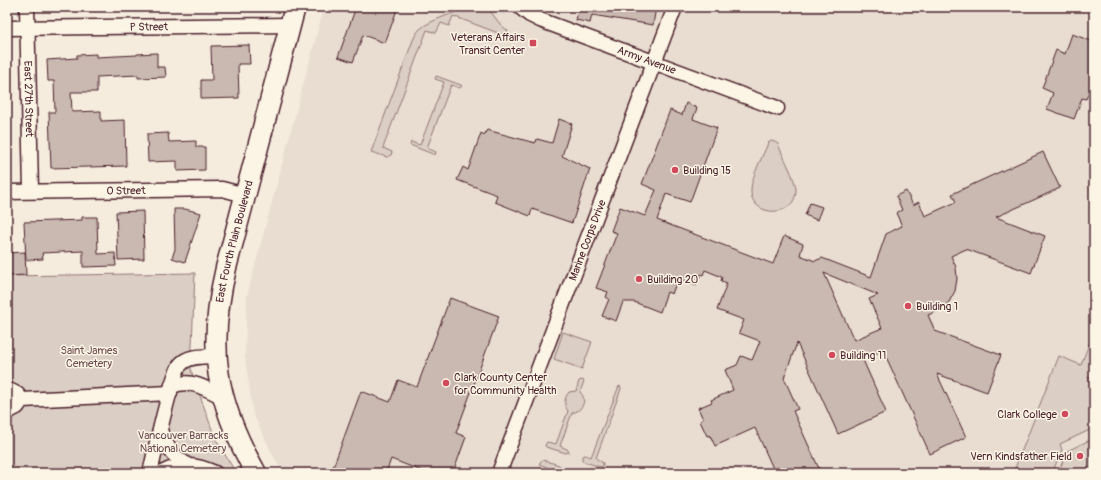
<svg xmlns="http://www.w3.org/2000/svg" width="1101" height="480" font-family="Pangolin,sans-serif">
  <rect width="100%" height="100%" fill="#f5ecde"/>
  <filter id="ink" filterUnits="userSpaceOnUse"><feTurbulence type="fractalNoise" baseFrequency=".025" numOctaves="2"/><feDisplacementMap in="SourceGraphic" scale="8" xChannelSelector="R" yChannelSelector="G"/><feConvolveMatrix kernelMatrix="1 2 1 2 8 2 1 2 1" color-interpolation-filters="sRGB"/></filter>
  <g filter="url(#ink)">
    <path fill="#e8ddd0" d="M324 7H1094V473H284L275 459 253 414 245 357 247 296Z"/>
    <g fill="#dbcec4" stroke="#927678">
      <path d="M468 7H487L500 24 508 31 506 36 453 16 449 26 441 23 436 33 427 30 383 148 392 152 391 155 387 157 371 152 413 40C415 36 417 32 420 29 430 20 455 13 468 7Z"/>
      <path d="M436 76 461 85 462 86 460 88 451 85 449 90 427 148 436 152 435 155 410 145 411 142 420 145 444 82 435 79Z"/>
      <path d="M771 141 775 142 778 144C782 155 796 179 796 190 796 219 749 218 751 189 752 175 763 156 768 143Z"/>
      <path d="M195 273 191 370 215 438 236 473H7V276Z"/>
      <path d="M1094 331V380L1088 377 1094 393V428L1060 444 1062 450 1052 473H1013L1059 356 1081 365Z"/>
      <path d="M563 332 592 342 582 369 554 359Z"/>
      <path d="M582 380 584 381 580 392C588 400 582 411 572 413L560 446 567 449 569 452 566 453 546 447 545 445 547 442 556 444 568 411C563 404 564 399 569 392L576 391 579 381Z"/>
      <path d="M619 386 621 387V389L596 458 603 463V466L600 467 582 461V456L585 455 591 457Z"/>
      <path d="M1094 438V473H1058L1067 451Z"/>
      <path d="M543 460 559 465 561 467V472L551 468 549 473H545L547 467 539 464 541 461Z"/>
    </g>
    <g fill="#cab9b1" stroke="#4a1f2b" fill-rule="evenodd">
      <path d="M356 7H398L385 43 363 35 353 62 338 57Z"/>
      <path d="M579 7H656L653 25 592 15 590 23 576 20Z"/>
      <path d="M1072 34 1094 42V80L1086 99 1082 98 1074 119 1047 109 1053 93 1042 88 1056 50 1065 54Z"/>
      <path d="M249 45 250 64H238L239 98 201 99V80H212L211 46Z"/>
      <path d="M157 53V67H165L166 77 138 78V75L97 77V92H71L72 112 101 111V121L125 120 126 166 51 168 49 112H55L54 81H48L47 60 77 58V55L96 54V57L137 55V54Z"/>
      <path d="M686 103 697 108 693 119 717 128 690 202 666 194 657 220 773 264 784 236 803 244 800 255 815 261 822 258 871 277 886 234 902 226 896 213 902 210 896 196 906 191 913 205 919 202 925 216 956 202 952 194 1043 152 1060 188 996 217 1045 236 1031 273 966 249 951 256 956 267 957 279 955 291 949 302 940 310 928 315 935 331 1001 355 987 392 937 374 966 437 930 454 883 350 863 360 886 412 838 434 797 343 784 378 798 409 793 411 821 473H775L755 428 715 446 710 435 707 436 700 421 703 419 698 408 712 402 711 400 733 390 725 370 737 365 741 356 752 360 760 341 739 333 744 320 717 310 727 283 721 281 722 277 705 270 703 275 701 274 696 285 678 278 672 294 667 292 660 312 634 302H623L616 321 602 316 609 299 606 297 608 292 596 288 617 233 611 231 620 207 645 216 656 190 642 184 670 110 682 115ZM824 273 878 295 869 299 882 328 854 340Z"/>
      <path d="M559 119 572 124 562 156 590 169 572 223 532 209 530 216 495 202 497 195 457 180 463 167 468 170 481 133 484 135 487 130 535 143 537 139 552 143Z"/>
      <path d="M168 133 169 142 196 141V147H205V170L177 171V161L148 162 147 134Z"/>
      <path d="M810 203 822 207 817 220 805 215Z"/>
      <path d="M174 209H185L201 213 185 262 172 258 175 249Z"/>
      <path d="M143 211 144 259 118 260 116 212Z"/>
      <path d="M82 217H97L98 254 115 253 116 266 83 267V251L42 253 43 259 26 260 24 222 82 220Z"/>
      <path d="M25 252 26 275 7 276V253Z"/>
      <path d="M450 298 499 316 456 433 466 437 453 473H421L422 471 391 459 386 473H331L361 391 390 402 398 380 417 387Z"/>
    </g>
    <g fill="none" stroke-linecap="round" stroke-linejoin="round">
      <defs>
        <g id="street">
          <path id="s1" d="M27 7 31 191"/>
          <path id="s2" d="M520 7 530 15 540 20 777 108"/>
          <path id="s3" d="M7 28 291 25"/>
          <path id="s4" d="M7 192 222 189 245 195"/>
          <path d="M172 386C191 378 206 389 223 397"/>
          <path d="M7 389 17 394 22 400"/>
          <path d="M7 412 17 407 22 400 170 393"/>
          <path d="M160 431C167 448 172 455 187 465"/>
          <path d="M150 473C154 456 172 372 181 364 189 355 205 357 216 356"/>
          <path d="M162 473C181 463 196 464 215 473"/>
          <path id="s5" d="M499 473 675 7"/>
        </g>
        <g id="secondary">
          <path id="s6" d="M256 473C215 401 207 348 226 268L295 7"/>
        </g>
      </defs>
      <use href="#street" stroke="#4a1f2b" stroke-width="17"/>
      <use href="#secondary" stroke="#4a1f2b" stroke-width="23"/>
      <use href="#street" stroke="#fcf5e5" stroke-width="14"/>
      <use href="#secondary" stroke="#fcf5e5" stroke-width="20"/>
    </g>
  </g>
  <g fill="#d1495b" stroke="#fcf5e5" stroke-width="1.5">
    <rect x="529" y="39" width="8" height="8" rx="2"/>
    <circle cx="675" cy="170" r="4"/>
    <circle cx="639" cy="279" r="4"/>
    <circle cx="908" cy="306" r="4"/>
    <circle cx="832" cy="355" r="4"/>
    <circle cx="446" cy="383" r="4"/>
    <circle cx="1065" cy="414" r="4"/>
    <circle cx="1080" cy="456" r="4"/>
  </g>
  <g text-anchor="middle" dominant-baseline="central" stroke-width="3" stroke-linejoin="round" paint-order="stroke">
    <g font-size="11" fill="#4a1f2b" stroke="#fcf5e5">
      <text stroke="none"><textPath href="#s3" startOffset="142">P Street</textPath></text>
      <text stroke="none"><textPath href="#s2" startOffset="138">Army Avenue</textPath></text>
      <text stroke="none"><textPath href="#s1" startOffset="92">East 27th Street</textPath></text>
      <text stroke="none"><textPath href="#s4" startOffset="119">O Street</textPath></text>
      <text stroke="none"><textPath href="#s5" startOffset="249">Marine Corps Drive</textPath></text>
      <text stroke="none"><textPath href="#s6" startOffset="241">East Fourth Plain Boulevard</textPath></text>
    </g>
    <g font-size="11" fill="#4a1f2b" stroke="#fcf5e5" text-anchor="start">
      <text x="525" y="37" text-anchor="end">Veterans Affairs<tspan x="525" dy="13">Transit Center</tspan></text>
      <text x="683" y="170">Building 15</text>
      <text x="647" y="279">Building 20</text>
      <text x="916" y="306">Building 1</text>
      <text x="840" y="355">Building 11</text>
      <text x="454" y="377">Clark County Center<tspan x="454" dy="13">for Community Health</tspan></text>
      <text x="1057" y="414" text-anchor="end">Clark College</text>
      <text x="1072" y="456" text-anchor="end">Vern Kindsfather Field</text>
    </g>
    <g font-size="11" fill="#6e4b51" stroke="#fcf5e5">
      <text x="89" y="350">Saint James<tspan x="89" dy="13">Cemetery</tspan></text>
      <text x="183" y="435">Vancouver Barracks<tspan x="183" dy="13">National Cemetery</tspan></text>
    </g>
  </g>
  <rect width="1101" height="480" fill="none" stroke="#fcf5e5" stroke-width="24"/>
  <rect x="12" y="12" width="1077" height="456" fill="none" stroke="#4a1f2b" stroke-width="1.5" filter="url(#ink)"/>
</svg>
